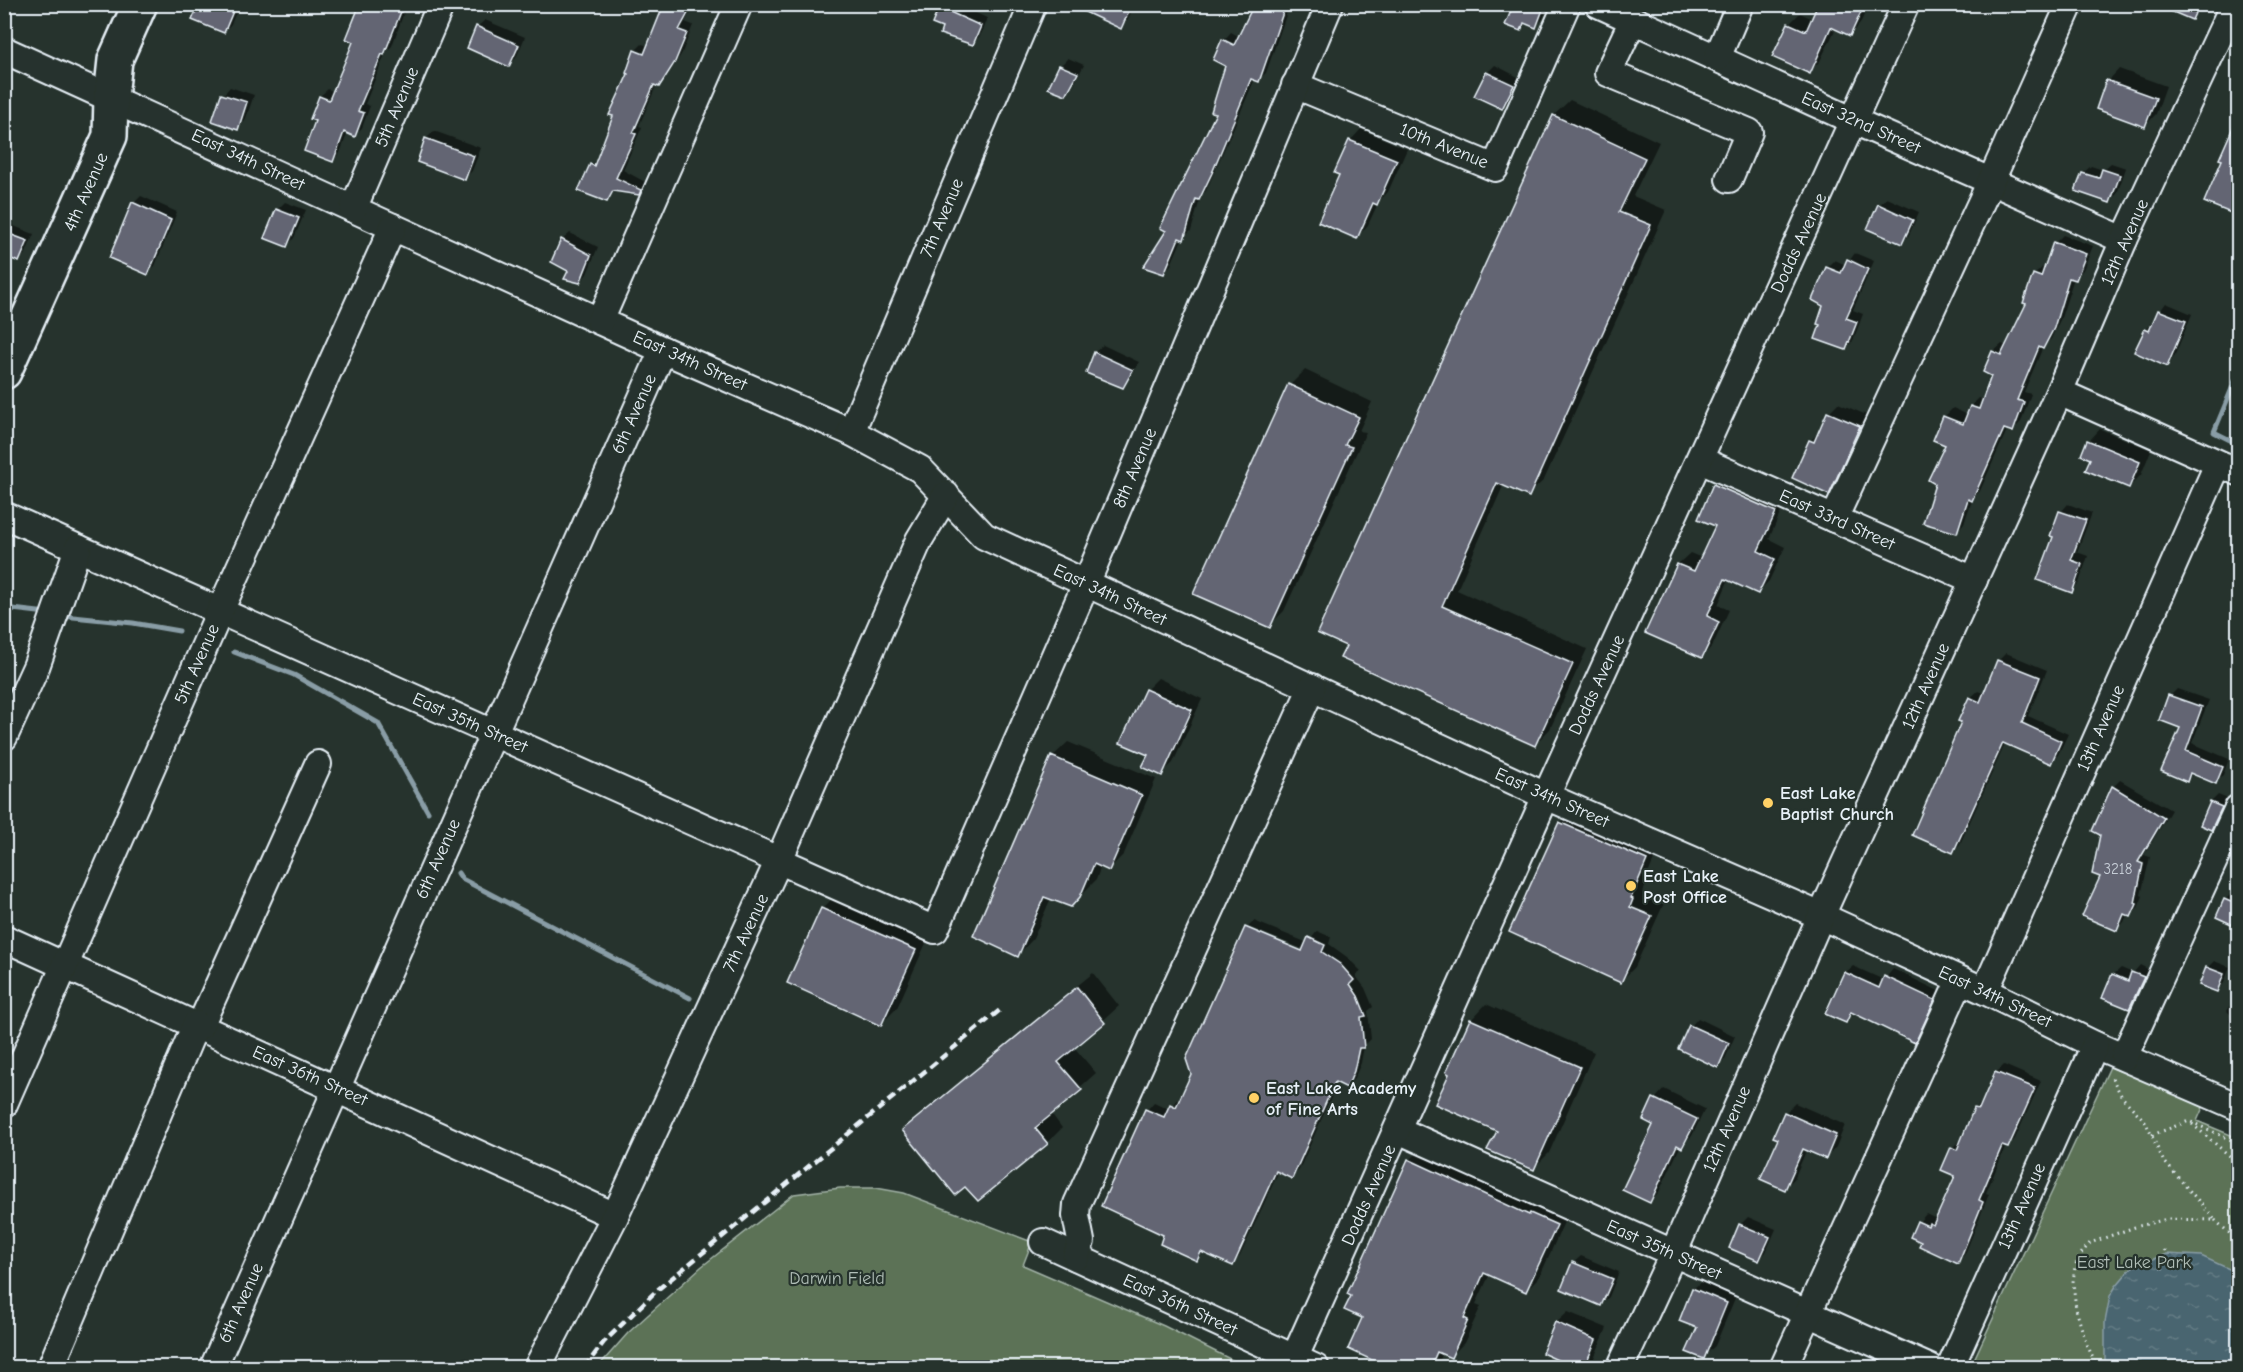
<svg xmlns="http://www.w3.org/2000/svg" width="2243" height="1372" font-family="'Comic Neue',sans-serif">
  <defs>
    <pattern id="water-ripples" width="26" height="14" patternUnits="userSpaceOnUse" patternTransform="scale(1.5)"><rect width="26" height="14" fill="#4a6570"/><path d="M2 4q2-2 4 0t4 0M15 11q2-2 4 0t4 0" fill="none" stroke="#647c85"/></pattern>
  </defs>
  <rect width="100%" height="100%" fill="#26332d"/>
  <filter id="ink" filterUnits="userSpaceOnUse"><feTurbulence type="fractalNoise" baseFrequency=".0167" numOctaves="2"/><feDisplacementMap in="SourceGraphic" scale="12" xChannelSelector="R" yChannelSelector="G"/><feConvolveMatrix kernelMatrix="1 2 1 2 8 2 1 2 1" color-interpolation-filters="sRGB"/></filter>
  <g filter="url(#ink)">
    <g fill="#5b7256" stroke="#a2b2a7" stroke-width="1.5">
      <path d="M2110 1067 2204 1105 2197 1121 2238 1138V1367L1970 1368Z"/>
      <path d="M840 1188H876L904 1193 1032 1242 1023 1265 1164 1326 1246 1367 597 1368 628 1333 701 1267 794 1194Z"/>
    </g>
    <path fill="url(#water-ripples)" stroke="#899da6" stroke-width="1.5" d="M2167 1254 2201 1256 2238 1273V1367H2105V1322L2110 1296 2116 1286 2132 1267Z"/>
    <g fill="#0007">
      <path d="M201 4H240L231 24 224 32Z"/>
      <path d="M364 4H407L392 46 386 52 365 104 370 106 362 128 354 135 348 132 340 153 333 160 317 120 312 118 320 96 328 89 334 92 355 41 359 9Z"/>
      <path d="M670 4H695L685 22 693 25 682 53 666 78 659 85 657 84 639 126 642 127 623 170 647 183 638 194 616 190 606 200 591 165 599 157 630 73 635 51 642 44 649 46Z"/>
      <path d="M1081 4H1135L1128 19 1120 27Z"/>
      <path d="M1258 4H1290L1266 73 1258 80 1255 79 1206 191 1201 196 1191 231 1183 237 1171 265 1163 273 1168 230 1218 112 1226 65 1215 60 1224 40 1231 32 1240 37Z"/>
      <path d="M1515 4H1549L1543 19 1536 26 1527 23 1521 29Z"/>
      <path d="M1668 4H1682L1678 9Z"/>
      <path d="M1817 4H1869L1860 24 1850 34 1836 28 1820 61 1809 72 1789 24 1800 13 1813 19 1819 5Z"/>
      <path d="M1961 4H1989L1982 12Z"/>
      <path d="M2158 4H2202L2199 11 2191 19Z"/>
      <path d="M946 5H958L987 18 980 36 973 43 944 27 938 12Z"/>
      <path d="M485 20 525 37 516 58 509 65 477 27Z"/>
      <path d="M1068 58 1084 65 1073 86 1066 94 1060 66Z"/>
      <path d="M1495 65 1520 78 1510 100 1502 108 1487 73Z"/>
      <path d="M2119 69 2166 86 2156 114 2145 126 2098 109 2108 81Z"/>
      <path d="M230 87 254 95 245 121 238 128 223 95Z"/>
      <path d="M1570 100 1659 142 1633 196 1666 210 1544 480 1528 495 1504 484 1457 590 1587 649 1550 729 1535 744 1347 645 1319 633 1554 115Z"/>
      <path d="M2238 118V214L2206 201 2224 159 2221 158Z"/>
      <path d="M1361 129 1407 149 1388 192 1379 201 1368 225 1357 237 1341 174 1350 141Z"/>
      <path d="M434 131 481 148 472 171 465 178 418 161 427 138Z"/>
      <path d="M2111 163 2126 168 2117 194 2109 201 2083 173 2091 166 2103 170Z"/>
      <path d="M141 196 177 212 155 266 147 273 134 203Z"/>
      <path d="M1887 198 1919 212 1909 235 1902 242 1879 205Z"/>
      <path d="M285 202 306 210 294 238 287 246 266 238 278 209Z"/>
      <path d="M4 222 34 234 26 253 19 260 9 256 4 266Z"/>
      <path d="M570 233 598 247 587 274 580 282 571 271 562 240Z"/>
      <path d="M2063 235 2093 246 2083 270 2074 278 2061 318 2051 339 2043 347 2024 392 2031 394 2021 422 2013 430 2008 428 1980 491 1973 498 1964 523 1956 532 1947 445 1935 439 1944 417 1953 408 1968 415 1971 406 1979 398 1984 400 1993 375V352L2002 344 2007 346 2028 303 2034 275 2043 267 2045 268 2055 243Z"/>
      <path d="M1855 253 1874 261 1853 310 1863 314 1853 341 1846 349 1825 305 1814 300 1828 267 1835 260 1846 265Z"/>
      <path d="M2166 303 2192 314 2174 357 2167 365 2146 330Z"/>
      <path d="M1103 345 1139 362 1130 378 1122 386 1088 372 1095 352Z"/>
      <path d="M1305 370 1372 402 1359 431 1366 432 1284 611 1269 626 1290 385Z"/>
      <path d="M1838 403 1869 416 1838 483 1828 493 1810 441 1820 431 1828 413Z"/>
      <path d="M2100 429 2151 450 2141 475 2129 487 2092 458 2083 454 2089 441Z"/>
      <path d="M1726 473 1786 500 1769 539 1785 547 1769 581 1758 592 1729 579 1718 605 1729 610 1713 645 1702 657 1647 632 1678 564 1690 553 1702 558 1717 526 1714 485Z"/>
      <path d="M2068 504 2092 513 2077 552 2088 556 2079 583 2071 591 2055 536 2061 512Z"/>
      <path d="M2006 653 2047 670 2028 716 2068 734 2058 755 2050 763 2006 742 1960 844 1953 852 1963 721 1970 698 1978 691 1985 694 1998 661Z"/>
      <path d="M1158 678 1202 699 1173 763 1161 774 1150 754 1146 690Z"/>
      <path d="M2177 689 2209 700 2192 743 2229 759 2223 775 2215 782 2194 773 2186 780 2182 728 2170 696Z"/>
      <path d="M1068 742 1156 779 1124 854 1109 869 1101 866 1096 880 1070 906 1051 898 1033 939 1018 955 1052 757Z"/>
      <path d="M2120 780 2171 810 2144 855 2150 857 2141 895 2143 896 2138 908 2131 915 2128 914 2124 922 2117 929 2102 876 2113 787Z"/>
      <path d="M2218 795 2228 799 2218 821 2211 828V802Z"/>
      <path d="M1574 808 1660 845 1644 884 1646 885 1643 892 1665 901 1635 967 1621 981 1560 823Z"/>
      <path d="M2233 892 2238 895V925L2218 916 2225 900Z"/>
      <path d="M838 893 930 934 897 1008 881 1024 789 982 823 908Z"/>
      <path d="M1254 921 1308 943 1317 931 1331 937 1329 944 1347 957 1361 971 1356 976 1365 988 1373 1007 1368 1011 1371 1039 1364 1046 1361 1063 1354 1079 1347 1086 1338 1082 1299 1170 1292 1177 1279 1171 1240 1256 1233 1264 1204 1252 1197 1259 1165 1234 1103 1206 1147 1110 1154 1102 1169 1109 1178 1098 1181 1099 1193 1074 1247 928 1309 955 1310 952 1248 927Z"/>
      <path d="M2214 961 2230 967 2224 983 2217 990 2207 968Z"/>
      <path d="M2140 965 2150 970 2136 1000 2129 1007 2113 975 2121 968 2133 973Z"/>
      <path d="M1853 966 1884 980 1893 969 1941 992 1922 1034 1915 1041 1854 1012 1845 1022V973Z"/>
      <path d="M1093 973 1119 1006 1074 1047 1096 1073 1051 1113 1062 1128 1047 1143 965 1185 904 1130 919 1115Z"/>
      <path d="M2238 995V1036H2236V1026L2229 1021 2231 1015 2227 1011Z"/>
      <path d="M1486 1004 1594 1052 1549 1153 1533 1169 1499 1131 1471 1020Z"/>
      <path d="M1698 1018 1735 1036 1725 1059 1717 1066 1691 1026Z"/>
      <path d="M2004 1065 2041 1081 2015 1139 2007 1147 2006 1146 1986 1193 1989 1194 1965 1254 1957 1262 1912 1236 1919 1222 1926 1214 1936 1219 1938 1217 1957 1175 1952 1148 1959 1141 1962 1142 1976 1108 1983 1101 1996 1073Z"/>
      <path d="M1664 1089 1705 1109 1692 1136 1681 1145 1659 1192 1650 1201 1655 1124 1645 1119 1655 1099Z"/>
      <path d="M1795 1103 1845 1125 1836 1147 1826 1157 1807 1149 1794 1179 1784 1188 1780 1138 1785 1113Z"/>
      <path d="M1424 1146 1569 1211 1540 1276 1526 1290 1490 1274 1476 1304 1481 1306 1464 1343 1450 1357 1443 1353 1436 1368H1393L1364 1317 1410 1160Z"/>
      <path d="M1748 1217 1776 1229 1766 1252 1759 1260 1740 1225Z"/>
      <path d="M1581 1256 1619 1272 1609 1297 1601 1304 1573 1263Z"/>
      <path d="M1705 1278 1738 1291 1715 1346 1703 1357 1693 1289Z"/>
      <path d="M1568 1312 1607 1328 1594 1358 1586 1368H1561L1564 1361 1556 1323Z"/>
      <path d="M464 1357 488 1366 487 1368H453Z"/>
      <path d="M1864 1362 1880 1368H1859Z"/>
    </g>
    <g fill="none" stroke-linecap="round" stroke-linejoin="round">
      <g stroke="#899da6" stroke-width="5">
        <path d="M2238 374 2214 432 2238 444"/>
        <path d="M4 608 47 613"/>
        <path d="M63 616 133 623 179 631"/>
        <path d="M234 652 294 675 378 723 428 812"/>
        <path d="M458 873 462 879 690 998"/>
      </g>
    </g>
    <g fill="#646573" stroke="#e8f1f8" stroke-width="1.5">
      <path d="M199 4H236L224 33 192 20Z"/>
      <path d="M364 4H404L384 55 382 54 358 111 364 113 355 137 344 132 333 162 304 151 315 121 310 119 319 96 329 100 353 42 346 39 358 9 362 10Z"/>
      <path d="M664 4H693L679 30 687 33 675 62 659 87 654 85 633 133 636 134 616 178 641 190 639 195 613 191 607 202 578 191 590 164 594 166 613 116 609 115 628 74 626 73 634 50 644 54Z"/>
      <path d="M1068 4H1132L1121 29Z"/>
      <path d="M1254 4H1286L1259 82 1251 79 1212 173 1199 200 1196 199 1184 240 1179 238 1164 274 1143 267 1166 231 1160 228 1216 113 1211 112 1225 66 1213 60 1222 39 1234 45Z"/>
      <path d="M1514 4H1545L1536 28 1524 23 1521 31 1505 25Z"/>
      <path d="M1818 4H1851L1862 10 1850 36 1831 27 1810 74 1772 57 1788 23 1806 31Z"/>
      <path d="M2154 4H2199L2192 20Z"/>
      <path d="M937 12H950L981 26 973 45 940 34 942 28 932 24Z"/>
      <path d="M476 26 519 45 509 67 467 48Z"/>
      <path d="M1059 65 1078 73 1066 95 1048 88Z"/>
      <path d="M1486 72 1514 85 1502 109 1474 96Z"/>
      <path d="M2106 80 2156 98 2145 127 2096 109Z"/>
      <path d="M221 94 247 102 238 130 212 121Z"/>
      <path d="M1553 115 1645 158 1619 212 1651 225 1529 497 1497 483 1442 606 1573 664 1535 746 1340 658 1346 646 1317 633Z"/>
      <path d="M2238 116V216L2204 202 2222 160 2219 159Z"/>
      <path d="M425 138 474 156 465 180 417 162Z"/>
      <path d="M1349 140 1397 160 1377 205 1373 203 1357 239 1318 222 1339 175 1334 173Z"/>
      <path d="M2102 169 2120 175 2110 203 2075 191 2082 173 2099 178Z"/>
      <path d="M132 202 171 220 148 275 109 258Z"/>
      <path d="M1878 204 1913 220 1902 244 1867 229Z"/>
      <path d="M276 209 299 218 287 247 264 238Z"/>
      <path d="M4 232 28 241 19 262 4 256Z"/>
      <path d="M561 239 591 255 580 283 564 279 568 271 551 262Z"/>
      <path d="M2053 242 2086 254 2076 280 2069 278 2054 328 2043 349 2039 347 2017 400 2024 402 2013 432 2004 429 1972 501 1968 499 1957 533 1923 523 1935 484 1928 480 1945 445 1933 440 1943 416 1963 424 1970 406 1979 409 1991 376 1983 372 1992 351 2001 355 2026 304 2023 303 2033 274 2041 277Z"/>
      <path d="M1847 259 1868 269 1846 318 1857 322 1846 350 1815 339 1820 325 1817 324 1823 306 1812 300 1826 267 1841 273Z"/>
      <path d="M2158 310 2186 321 2167 367 2134 352 2145 329 2149 331Z"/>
      <path d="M1094 352 1133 370 1123 388 1086 373Z"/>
      <path d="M1288 384 1359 417 1345 445 1352 447 1270 628 1193 594Z"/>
      <path d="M1827 412 1860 426 1829 495 1792 478 1809 440 1814 442Z"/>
      <path d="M2087 440 2140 462 2129 488 2085 470 2090 459 2081 455Z"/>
      <path d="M1713 484 1776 512 1758 551 1775 559 1758 594 1725 579 1707 616 1719 622 1702 658 1645 633 1677 564 1694 571 1715 526 1698 519Z"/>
      <path d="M2059 511 2086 520 2071 560 2082 564 2072 593 2037 580 2053 537 2050 536Z"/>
      <path d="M1997 660 2040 677 2022 723 2061 741 2051 764 2003 743 1953 853 1912 835 1961 722 1958 721 1969 697 1980 702Z"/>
      <path d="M1145 689 1192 710 1162 776 1142 767 1148 755 1120 743Z"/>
      <path d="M2168 695 2202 707 2186 751 2223 767 2216 784 2190 773 2187 782 2161 771 2180 728 2159 720Z"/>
      <path d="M1051 756 1142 795 1109 871 1094 864 1080 897 1071 907 1044 897 1018 957 973 936Z"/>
      <path d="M2112 786 2164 818 2138 862 2143 864 2135 903 2137 904 2131 917 2124 914 2117 931 2082 916 2100 877 2092 874 2100 835 2092 831Z"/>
      <path d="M2210 802 2222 807 2211 830 2200 825Z"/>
      <path d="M1559 822 1647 860 1631 898 1633 899 1630 907 1652 916 1621 983 1509 932Z"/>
      <path d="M2224 899 2238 905V927L2216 917Z"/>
      <path d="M821 908 916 950 881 1026 787 983Z"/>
      <path d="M1245 927 1302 951 1308 937 1325 945 1322 952 1340 964 1354 980 1350 984 1358 996 1366 1016 1361 1017 1364 1048H1359L1354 1071 1347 1088 1335 1082 1292 1179 1276 1171 1233 1266 1201 1252 1197 1261 1160 1244 1163 1235 1101 1206 1145 1109 1164 1117 1170 1104 1176 1107 1191 1074 1186 1059Z"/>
      <path d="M2206 967 2224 974 2217 992 2199 985Z"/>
      <path d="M1844 972 1879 988 1884 976 1935 1000 1915 1043 1851 1012 1846 1023 1825 1014Z"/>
      <path d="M2131 972 2144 977 2129 1009 2102 998 2112 974 2128 981Z"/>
      <path d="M1077 987 1105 1023 1058 1062 1082 1090 1035 1128 1048 1144 978 1201 965 1187 955 1195 902 1130Z"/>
      <path d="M1470 1019 1580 1067 1534 1170 1487 1150 1497 1131 1435 1104 1449 1074 1446 1072Z"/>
      <path d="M1689 1025 1729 1043 1718 1068 1678 1049Z"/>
      <path d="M1995 1072 2035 1088 2008 1148 2002 1146 1979 1200 1983 1202 1958 1264 1919 1246 1921 1242 1910 1237 1917 1221 1928 1226 1929 1223 1933 1225 1955 1176 1941 1170 1951 1147 1957 1150 1974 1108 1979 1109Z"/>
      <path d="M1653 1098 1697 1119 1682 1148 1677 1145 1650 1203 1622 1190 1653 1125 1643 1120Z"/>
      <path d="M1784 1112 1836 1135 1826 1159 1803 1149 1785 1190 1760 1179 1778 1139 1773 1137Z"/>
      <path d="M1408 1159 1529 1215 1530 1213 1557 1225 1526 1292 1484 1273 1464 1318 1468 1320 1451 1358 1437 1352 1430 1368H1389L1348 1349 1362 1318 1344 1310 1351 1296 1347 1294Z"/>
      <path d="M1739 1224 1770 1237 1759 1261 1729 1248Z"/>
      <path d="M1572 1262 1613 1279 1601 1306 1561 1289Z"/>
      <path d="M1692 1288 1727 1303 1704 1359 1686 1352 1697 1328 1679 1321Z"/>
      <path d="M1555 1322 1596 1340 1584 1368H1575L1542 1353Z"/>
    </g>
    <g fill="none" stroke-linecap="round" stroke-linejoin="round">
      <defs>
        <g id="minor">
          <path d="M1598 4 1854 121 2124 240"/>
          <path d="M1633 20 1608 73 1749 132 1729 179"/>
          <path d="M4 50 663 350 851 432 920 469 984 536 1546 796 1821 916 1985 991 2095 1045 2238 1107"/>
          <path d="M1717 58 1740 4"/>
          <path d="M1295 85 1495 168 1567 4"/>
          <path d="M353 209 441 4"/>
          <path d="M600 321 739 4"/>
          <path d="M2059 392 2238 472"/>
          <path d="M851 432 1033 4"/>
          <path d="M1700 460 1974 580"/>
          <path d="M4 515 935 930 1086 584 1330 4"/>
          <path d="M1834 519 1991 181 2070 4"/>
          <path d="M4 737 36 667 78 548"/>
          <path d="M4 938 615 1216"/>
          <path d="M1985 991 2218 464"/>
          <path d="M200 1026 318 764"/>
          <path d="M2124 1057 2238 808"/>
          <path d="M4 1104 220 611 393 227"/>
          <path d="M1398 1130 1930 1368"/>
          <path d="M1043 1242 1316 1368"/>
          <path d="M1076 1257 1081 1241 1076 1216 1077 1204 1312 687"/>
          <path d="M53 1362 196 1024"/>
          <path d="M213 1368 663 350"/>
          <path d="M537 1368 615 1216 779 860 919 540 946 495"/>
          <path d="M1290 1368 1546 796 1906 4"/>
          <path d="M1620 1368 1673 1254 1821 916 2059 392 2124 240 2234 4"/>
          <path d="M1783 1368 1960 980"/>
          <path d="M1950 1368 2095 1045"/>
        </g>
        <path id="major" d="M4 372 110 136 111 97 115 60 140 4"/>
      </defs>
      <use href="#minor" stroke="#e8f1f8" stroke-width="30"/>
      <use href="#major" stroke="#e8f1f8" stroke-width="38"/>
      <g stroke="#e8f1f8" stroke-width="3" stroke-dasharray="1.5 4.5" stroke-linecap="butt">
        <path d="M2192 1124 2238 1163"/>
        <path d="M2152 1135 2189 1121 2238 1143"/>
        <path d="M2215 1220 2238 1241"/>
        <path d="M2162 1269 2165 1249"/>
        <path d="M2097 1368 2084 1337 2076 1309 2073 1282 2075 1266 2080 1255 2090 1243 2135 1227 2167 1219 2215 1220 2163 1160 2145 1121 2122 1097 2111 1076"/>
      </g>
      <use href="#minor" stroke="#26332d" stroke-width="26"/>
      <use href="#major" stroke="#26332d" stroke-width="33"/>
      <path stroke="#e8f1f8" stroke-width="4.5" stroke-dasharray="9 4.5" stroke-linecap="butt" d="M584 1368 604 1342 656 1291 1000 1010"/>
    </g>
  </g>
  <g fill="#ffd166" stroke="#26332d" stroke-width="2">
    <circle cx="1768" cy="803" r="6"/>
    <circle cx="1631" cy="886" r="6"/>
    <circle cx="1254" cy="1098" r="6"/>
  </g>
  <g text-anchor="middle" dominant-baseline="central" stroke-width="4.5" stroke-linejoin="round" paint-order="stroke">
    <g font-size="15" fill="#c7ced7">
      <text x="2118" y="869">3218</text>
    </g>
    <g font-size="18" fill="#e8f1f8" stroke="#26332d">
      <text transform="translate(397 107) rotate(-67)">5th Avenue</text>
      <text transform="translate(1861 123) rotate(24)">East 32nd Street</text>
      <text transform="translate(1444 146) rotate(22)">10th Avenue</text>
      <text transform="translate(248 160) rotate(25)">East 34th Street</text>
      <text transform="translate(86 192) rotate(-66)">4th Avenue</text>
      <text transform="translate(942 218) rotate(-67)">7th Avenue</text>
      <text transform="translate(2125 242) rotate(-66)">12th Avenue</text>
      <text transform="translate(1799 243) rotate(-65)">Dodds Avenue</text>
      <text transform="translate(690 361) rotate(24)">East 34th Street</text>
      <text transform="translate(634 414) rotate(-66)">6th Avenue</text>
      <text transform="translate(1135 468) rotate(-67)">8th Avenue</text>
      <text transform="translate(1837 520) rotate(24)">East 33rd Street</text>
      <text transform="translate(1110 595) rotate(25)">East 34th Street</text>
      <text transform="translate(197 664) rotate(-66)">5th Avenue</text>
      <text transform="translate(1597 685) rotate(-65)">Dodds Avenue</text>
      <text transform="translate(1926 686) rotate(-66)">12th Avenue</text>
      <text transform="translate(470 723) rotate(24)">East 35th Street</text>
      <text transform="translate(2101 728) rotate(-66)">13th Avenue</text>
      <text transform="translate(1552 798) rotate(24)">East 34th Street</text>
      <text transform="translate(438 859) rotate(-66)">6th Avenue</text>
      <text transform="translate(746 933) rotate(-65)">7th Avenue</text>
      <text transform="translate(1995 997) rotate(25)">East 34th Street</text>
      <text transform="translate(310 1076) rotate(24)">East 36th Street</text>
      <text transform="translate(1727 1129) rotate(-66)">12th Avenue</text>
      <text transform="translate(1369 1195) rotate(-66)">Dodds Avenue</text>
      <text transform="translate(2022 1206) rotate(-66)">13th Avenue</text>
      <text transform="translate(1664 1250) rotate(24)">East 35th Street</text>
      <text transform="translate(241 1303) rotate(-66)">6th Avenue</text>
      <text transform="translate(1180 1305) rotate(25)">East 36th Street</text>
    </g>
    <g font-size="18" font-weight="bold" fill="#e8f1f8" stroke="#26332d" text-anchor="start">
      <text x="1780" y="793">East Lake<tspan x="1780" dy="21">Baptist Church</tspan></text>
      <text x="1643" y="876">East Lake<tspan x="1643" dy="21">Post Office</tspan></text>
      <text x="1266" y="1088">East Lake Academy<tspan x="1266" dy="21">of Fine Arts</tspan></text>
    </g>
    <g font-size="18" fill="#b0beb7" stroke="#26332d">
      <text x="2134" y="1262">East Lake Park</text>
      <text x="837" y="1278">Darwin Field</text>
    </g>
  </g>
  <rect width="2243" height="1372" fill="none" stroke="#26332d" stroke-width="24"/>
  <rect x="12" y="12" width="2219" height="1348" fill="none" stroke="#e8f1f8" stroke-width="2" filter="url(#ink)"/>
</svg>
